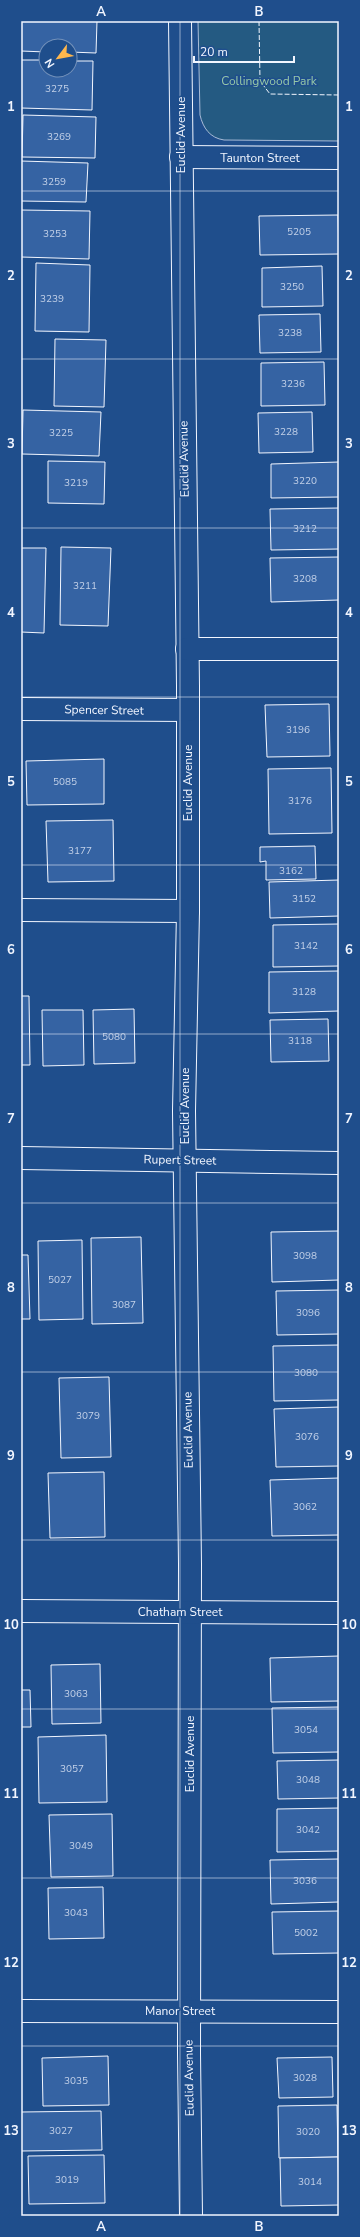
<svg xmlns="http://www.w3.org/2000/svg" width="360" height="2237" font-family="'Nunito Sans',sans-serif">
  <rect width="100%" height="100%" fill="#1f4e8c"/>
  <path fill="#245a82" stroke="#a8bbd7" d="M198 21H339V141L224 140C210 138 203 128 200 115Z"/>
  <g fill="#3563a3" stroke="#f2f6ff">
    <path d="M21 21H97L96 53 70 52V46H46V52L21 51Z"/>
    <path d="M21 60H46V70H70V61H93L92 110 21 108Z"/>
    <path d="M23 115 96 117 95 158 22 157Z"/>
    <path d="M21 161 88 163 86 202 21 201Z"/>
    <path d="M21 210 90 211 89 259 21 257Z"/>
    <path d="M338 215 339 254 260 255 259 216Z"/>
    <path d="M36 263 90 265 89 332 35 331Z"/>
    <path d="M322 266 323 306 262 307V268Z"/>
    <path d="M320 314 321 352 260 353 259 315Z"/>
    <path d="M55 339 106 340 104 407 54 406Z"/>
    <path d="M324 362 325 405 261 406V363Z"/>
    <path d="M23 410 101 412 99 456 22 454Z"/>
    <path d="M312 412 313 452 259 453 258 413Z"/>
    <path d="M48 461 105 462 104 504 48 503Z"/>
    <path d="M339 462V497L271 498V464Z"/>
    <path d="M339 508V549L271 550 270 509Z"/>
    <path d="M61 547 111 548 108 626 60 625Z"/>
    <path d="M21 548H46L44 633 21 632Z"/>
    <path d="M339 557V600L271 602 270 558Z"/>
    <path d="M329 704 330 756 267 757 265 705Z"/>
    <path d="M104 759V804L27 805 26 761Z"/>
    <path d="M331 768 332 833 269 834 268 769Z"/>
    <path d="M113 820 114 881 48 882 46 821Z"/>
    <path d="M315 846 316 879 266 880V861L260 862V847Z"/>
    <path d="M339 880V916L270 918 269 882Z"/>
    <path d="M339 924V966L273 967V925Z"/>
    <path d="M339 971V1011L269 1013V972Z"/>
    <path d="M21 996H29L30 1065H21Z"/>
    <path d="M134 1009 135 1063 94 1064 93 1010Z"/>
    <path d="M42 1010H83L84 1065 43 1066Z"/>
    <path d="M328 1019 329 1061 271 1062 270 1020Z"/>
    <path d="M339 1231V1280L272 1282 271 1232Z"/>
    <path d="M141 1237 143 1323 92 1324 91 1238Z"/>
    <path d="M82 1240 83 1319 39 1320 38 1241Z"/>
    <path d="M21 1255H28L30 1319H21Z"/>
    <path d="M339 1290V1334L277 1335 276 1291Z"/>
    <path d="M339 1345V1400L274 1401 273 1346Z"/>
    <path d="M109 1377 111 1457 61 1458 59 1378Z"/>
    <path d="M339 1407V1466L276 1467 274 1409Z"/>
    <path d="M104 1472 105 1537 50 1538 48 1473Z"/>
    <path d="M339 1478V1535L272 1536 270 1480Z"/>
    <path d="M339 1656V1701L271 1702 270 1658Z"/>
    <path d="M100 1664 101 1723 52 1724 51 1665Z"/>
    <path d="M21 1690H30L31 1727H21Z"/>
    <path d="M339 1707V1752L273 1753 272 1708Z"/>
    <path d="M106 1735 107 1802 39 1803 38 1737Z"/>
    <path d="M339 1760V1798L278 1799 277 1761Z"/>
    <path d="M339 1808V1851L277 1852V1809Z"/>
    <path d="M112 1814 113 1876 51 1877 49 1815Z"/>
    <path d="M339 1859V1902L271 1904 270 1860Z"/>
    <path d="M103 1887 104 1938 49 1939 48 1888Z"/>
    <path d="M339 1911V1953L273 1954 272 1912Z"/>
    <path d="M108 2056 109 2105 43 2106 42 2058Z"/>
    <path d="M332 2057 333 2097 279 2098 277 2058Z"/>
    <path d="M337 2105 338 2157 279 2158 278 2106Z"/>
    <path d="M101 2111 102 2150 21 2151V2112Z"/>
    <path d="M104 2155 105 2203 29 2204 28 2156Z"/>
    <path d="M338 2157 339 2205 281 2206 280 2158Z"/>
  </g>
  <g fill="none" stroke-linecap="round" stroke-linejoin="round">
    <defs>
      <g id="minor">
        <path d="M180 21 188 686V911L184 1111 190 1564 189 2053 191 2216"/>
        <path d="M181 157 339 158"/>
        <path d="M187 649H339"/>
        <path d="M21 709 188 710"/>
        <path d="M21 910 188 911"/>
        <path d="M21 1158 339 1163"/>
        <path d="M21 1611 339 1613"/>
        <path d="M21 2011 339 2012"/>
      </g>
    </defs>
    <use href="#minor" stroke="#f2f6ff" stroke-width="24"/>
    <use href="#minor" stroke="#1f4e8c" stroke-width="22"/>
    <path stroke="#f2f6ff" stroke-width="1" stroke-dasharray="5 2" stroke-linecap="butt" d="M259 21 260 81 270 94 339 95"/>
  </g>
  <path fill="none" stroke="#f2f6ff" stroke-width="1" stroke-opacity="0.55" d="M180 21V2216M21 191H339M21 359H339M21 528H339M21 697H339M21 865H339M21 1034H339M21 1203H339M21 1372H339M21 1540H339M21 1709H339M21 1878H339M21 2046H339"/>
  <g text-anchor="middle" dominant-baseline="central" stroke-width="3" stroke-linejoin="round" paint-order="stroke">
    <g font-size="10" fill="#c3d1e8">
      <text x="57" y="89">3275</text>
      <text x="59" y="137">3269</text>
      <text x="54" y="182">3259</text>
      <text x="299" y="232">5205</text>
      <text x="55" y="234">3253</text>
      <text x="292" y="287">3250</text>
      <text x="52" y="299">3239</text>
      <text x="290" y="333">3238</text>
      <text x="293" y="384">3236</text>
      <text x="286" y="432">3228</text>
      <text x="61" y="433">3225</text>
      <text x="305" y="481">3220</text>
      <text x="76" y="483">3219</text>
      <text x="305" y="529">3212</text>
      <text x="305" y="579">3208</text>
      <text x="85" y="586">3211</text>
      <text x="298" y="730">3196</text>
      <text x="65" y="782">5085</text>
      <text x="300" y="801">3176</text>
      <text x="80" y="851">3177</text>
      <text x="291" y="871">3162</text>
      <text x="304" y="899">3152</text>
      <text x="306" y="946">3142</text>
      <text x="304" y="992">3128</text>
      <text x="114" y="1037">5080</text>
      <text x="300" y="1041">3118</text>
      <text x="305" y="1256">3098</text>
      <text x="60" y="1280">5027</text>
      <text x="124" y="1305">3087</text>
      <text x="308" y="1313">3096</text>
      <text x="306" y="1373">3080</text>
      <text x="88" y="1416">3079</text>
      <text x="307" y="1437">3076</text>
      <text x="305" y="1507">3062</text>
      <text x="76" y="1694">3063</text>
      <text x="306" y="1730">3054</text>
      <text x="72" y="1769">3057</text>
      <text x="308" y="1780">3048</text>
      <text x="308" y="1830">3042</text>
      <text x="81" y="1846">3049</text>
      <text x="305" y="1881">3036</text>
      <text x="76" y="1913">3043</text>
      <text x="306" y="1933">5002</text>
      <text x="305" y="2078">3028</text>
      <text x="76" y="2081">3035</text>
      <text x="61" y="2131">3027</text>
      <text x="308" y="2132">3020</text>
      <text x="67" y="2180">3019</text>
      <text x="310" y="2182">3014</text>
    </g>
    <g font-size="12" fill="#97c8a6" stroke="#1f4e8c">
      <text x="269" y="81">Collingwood Park</text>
    </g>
    <g font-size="12" fill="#f2f6ff" stroke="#1f4e8c">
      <text transform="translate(181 135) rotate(-90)">Euclid Avenue</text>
      <text x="260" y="158">Taunton Street</text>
      <text transform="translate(184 459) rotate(-91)">Euclid Avenue</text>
      <text transform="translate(104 710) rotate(1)">Spencer Street</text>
      <text transform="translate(188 783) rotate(-90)">Euclid Avenue</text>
      <text transform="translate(185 1106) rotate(-90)">Euclid Avenue</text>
      <text transform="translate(180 1160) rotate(1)">Rupert Street</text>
      <text transform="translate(188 1430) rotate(-91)">Euclid Avenue</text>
      <text x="180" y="1612">Chatham Street</text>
      <text transform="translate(190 1754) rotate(-90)">Euclid Avenue</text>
      <text x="180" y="2011">Manor Street</text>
      <text transform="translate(189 2078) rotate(-91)">Euclid Avenue</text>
    </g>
  </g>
  <rect width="360" height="2237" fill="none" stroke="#1f4e8c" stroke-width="44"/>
  <g transform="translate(58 58) rotate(238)"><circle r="19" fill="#1f4e8c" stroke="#7391ba"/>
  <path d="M0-3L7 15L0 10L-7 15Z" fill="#ffb74d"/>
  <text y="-6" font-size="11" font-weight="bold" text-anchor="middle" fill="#f2f6ff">N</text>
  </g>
  <path d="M194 56v6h100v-6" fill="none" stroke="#f2f6ff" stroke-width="2"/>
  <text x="200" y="56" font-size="12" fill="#f2f6ff" stroke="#1f4e8c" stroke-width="3" paint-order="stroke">20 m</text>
  <rect x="22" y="22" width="316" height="2193" fill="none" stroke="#f2f6ff" stroke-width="1.5"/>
  <g font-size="13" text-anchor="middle" font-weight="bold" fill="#f2f6ff">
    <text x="101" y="16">A</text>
    <text x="259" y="16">B</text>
    <text x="11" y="111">1</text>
    <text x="349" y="111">1</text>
    <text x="11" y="280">2</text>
    <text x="349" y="280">2</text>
    <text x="11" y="448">3</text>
    <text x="349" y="448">3</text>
    <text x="11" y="617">4</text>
    <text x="349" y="617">4</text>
    <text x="11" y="786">5</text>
    <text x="349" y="786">5</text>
    <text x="11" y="954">6</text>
    <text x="349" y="954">6</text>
    <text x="11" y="1123">7</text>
    <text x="349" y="1123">7</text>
    <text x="11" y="1292">8</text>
    <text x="349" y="1292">8</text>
    <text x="11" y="1460">9</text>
    <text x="349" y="1460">9</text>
    <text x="11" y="1629">10</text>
    <text x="349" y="1629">10</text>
    <text x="11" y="1798">11</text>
    <text x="349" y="1798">11</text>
    <text x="11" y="1967">12</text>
    <text x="349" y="1967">12</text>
    <text x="11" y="2135">13</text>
    <text x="349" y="2135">13</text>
    <text x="101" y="2231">A</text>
    <text x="259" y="2231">B</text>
  </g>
</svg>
